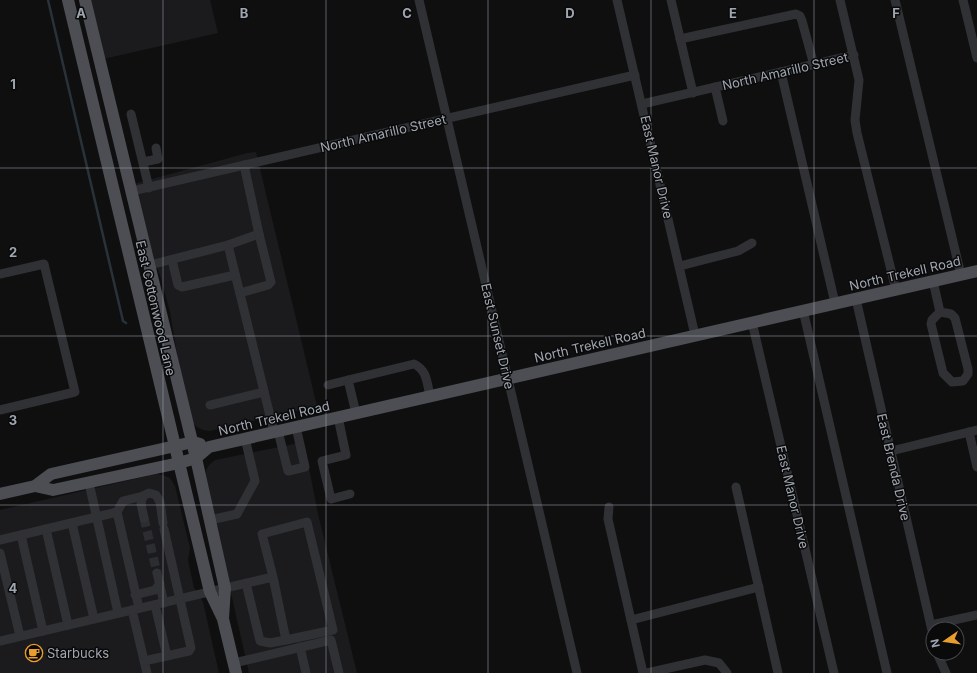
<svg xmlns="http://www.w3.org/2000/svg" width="977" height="673" font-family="Inter,sans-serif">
  <rect width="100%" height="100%" fill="#0f0f10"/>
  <g fill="#1b1b1d">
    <path d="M89 0H210L218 33 103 59Z"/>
    <path d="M256 152 317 406 210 431 203 430 197 427 192 422 183 390 170 312 160 275 149 248 134 184 247 153Z"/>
    <path d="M304 442 318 514 357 673H249L205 478 206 470 210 464 215 460Z"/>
    <path d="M156 474 163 475 170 478 175 486 190 548 188 560 194 588 203 602 219 673H0V510Z"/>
  </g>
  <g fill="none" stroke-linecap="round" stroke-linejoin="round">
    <path stroke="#293238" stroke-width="2.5" d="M48 0 123 321 126 323"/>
    <path stroke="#2c2d30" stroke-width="9" stroke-dasharray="9 4.5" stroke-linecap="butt" d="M144 518 157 573"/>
    <g stroke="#303135" stroke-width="9">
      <path d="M419 0 577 673"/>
      <path d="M617 0 695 335"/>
      <path d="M671 0 693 93"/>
      <path d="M840 0 859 80 855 120 857 133 896 290"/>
      <path d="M895 0 961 275"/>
      <path d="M963 0 977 58"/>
      <path d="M680 39 796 14 800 16 802 21 814 65"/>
      <path d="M781 72 835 303"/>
      <path d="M715 87 723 121"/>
      <path d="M642 104 854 55"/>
      <path d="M131 114 149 188"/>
      <path d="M143 162 158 159 156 148"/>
      <path d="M244 165 259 234 228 245 274 432"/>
      <path d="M132 191 635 75"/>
      <path d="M172 260 178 285 182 287 235 275"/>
      <path d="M150 265 228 245"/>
      <path d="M680 266 738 251 752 243"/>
      <path d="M0 274 44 264 75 392 0 410"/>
      <path d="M933 281 940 312 932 320 931 324 943 373 952 382 963 381 968 374V369L955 318 951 314 940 312"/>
      <path d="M240 293 268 285 271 282 259 234"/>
      <path d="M856 299 933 635"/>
      <path d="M803 310 887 673"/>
      <path d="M752 322 834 673"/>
      <path d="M328 385 348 380"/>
      <path d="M210 405 264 392"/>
      <path d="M356 413 348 380 414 364C427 370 427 383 430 396"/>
      <path d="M338 417 346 455 322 461 331 499 350 494"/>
      <path d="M278 431 288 471 305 467 296 427"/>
      <path d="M969 432 977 467"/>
      <path d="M891 451 977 430"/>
      <path d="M89 483 118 613"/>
      <path d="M736 487 778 673"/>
      <path d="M609 507 608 519 643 673"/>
      <path d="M117 512 123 501 143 496"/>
      <path d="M144 518 141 504 143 496 149 493 156 495 160 502 163 523"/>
      <path d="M210 520 237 514 255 481 245 438"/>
      <path d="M72 523 94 619"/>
      <path d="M46 529 68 625"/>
      <path d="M21 535 43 631"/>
      <path d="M0 540 117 512 139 608"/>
      <path d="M0 553 20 636"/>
      <path d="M157 573 164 603"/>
      <path d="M246 583 260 641 270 643 286 640"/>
      <path d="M135 595 155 590 160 584"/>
      <path d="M155 605 167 656"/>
      <path d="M132 610 147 673"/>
      <path d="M631 620 759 587"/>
      <path d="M931 625 977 615"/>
      <path d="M0 641 273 577 286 640 333 630 307 522 262 534 273 577"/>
      <path d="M300 647 306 673"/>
      <path d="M937 653 946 673"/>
      <path d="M144 661 189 651 191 648 164 529"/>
      <path d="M234 663 331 640 339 673"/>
      <path d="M647 673 705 660 719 663 727 673"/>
    </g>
    <g stroke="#4c4e54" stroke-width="12">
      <path d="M68 0 210 592 223 619 236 673"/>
      <path d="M85 0 196 458 225 588 223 618"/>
      <path d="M35 486 53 490 179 463 196 458 209 447 977 271"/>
      <path d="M0 494 35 486 51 474 193 442 200 444"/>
    </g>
  </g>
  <path fill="none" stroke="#a0a6b0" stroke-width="1" stroke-opacity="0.55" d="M163 0V673M326 0V673M488 0V673M651 0V673M814 0V673M0 168H977M0 336H977M0 505H977"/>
  <defs>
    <symbol id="cafe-ring" viewBox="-11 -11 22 22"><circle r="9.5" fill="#0a0a0b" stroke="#e89e2f" stroke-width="1.5"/><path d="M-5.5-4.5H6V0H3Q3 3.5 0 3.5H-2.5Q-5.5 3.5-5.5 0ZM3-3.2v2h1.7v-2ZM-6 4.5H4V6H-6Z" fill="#e89e2f"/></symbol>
  </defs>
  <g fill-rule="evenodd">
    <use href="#cafe-ring" x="24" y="643" width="20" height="20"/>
  </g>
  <g text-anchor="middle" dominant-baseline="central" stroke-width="3" stroke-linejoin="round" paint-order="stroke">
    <g font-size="13" fill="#a0a6b0" stroke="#0a0a0b">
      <text transform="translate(785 71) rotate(-13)">North Amarillo Street</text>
      <text transform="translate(383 133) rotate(-13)">North Amarillo Street</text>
      <text transform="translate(657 167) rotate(77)">East Manor Drive</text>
      <text transform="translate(905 273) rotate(-13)">North Trekell Road</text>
      <text transform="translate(156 308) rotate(77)">East Cottonwood Lane</text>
      <text transform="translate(498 336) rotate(77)">East Sunset Drive</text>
      <text transform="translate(590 345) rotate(-13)">North Trekell Road</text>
      <text transform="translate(274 418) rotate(-13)">North Trekell Road</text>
      <text transform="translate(894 467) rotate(77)">East Brenda Drive</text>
      <text transform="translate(793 497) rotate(77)">East Manor Drive</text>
    </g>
    <g font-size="13" fill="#a0a6b0" stroke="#0a0a0b" text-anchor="start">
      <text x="47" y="653">Starbucks</text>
    </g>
  </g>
  <g font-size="13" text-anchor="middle" font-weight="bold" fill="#a0a6b0" stroke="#0a0a0b" stroke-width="3" stroke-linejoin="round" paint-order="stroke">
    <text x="81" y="18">A</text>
    <text x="244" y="18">B</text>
    <text x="407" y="18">C</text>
    <text x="570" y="18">D</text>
    <text x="733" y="18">E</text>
    <text x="896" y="18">F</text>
    <text x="13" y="89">1</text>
    <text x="13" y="257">2</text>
    <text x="13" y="425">3</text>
    <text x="13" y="593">4</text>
  </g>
  <g transform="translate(945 641) rotate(257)"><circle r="19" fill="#0a0a0b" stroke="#46484d"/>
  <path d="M0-3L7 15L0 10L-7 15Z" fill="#e89e2f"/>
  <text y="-6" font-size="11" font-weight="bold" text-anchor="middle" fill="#a0a6b0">N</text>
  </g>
</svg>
